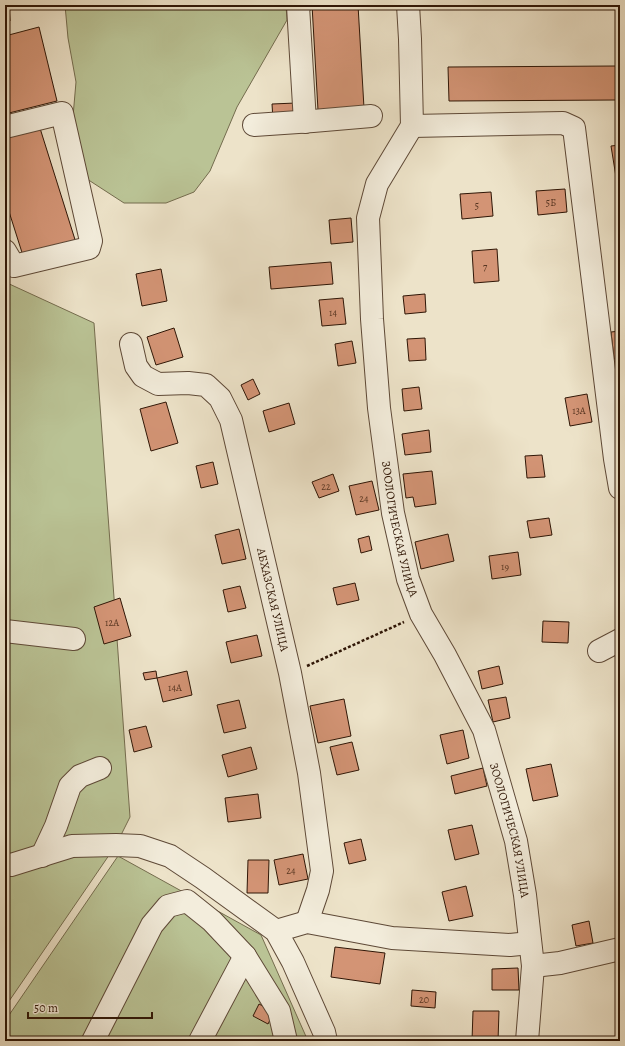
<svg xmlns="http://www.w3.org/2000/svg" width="625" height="1046" font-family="Alegreya,serif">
  <rect width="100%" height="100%" fill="#ede3c9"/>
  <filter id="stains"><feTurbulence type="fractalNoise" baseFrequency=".005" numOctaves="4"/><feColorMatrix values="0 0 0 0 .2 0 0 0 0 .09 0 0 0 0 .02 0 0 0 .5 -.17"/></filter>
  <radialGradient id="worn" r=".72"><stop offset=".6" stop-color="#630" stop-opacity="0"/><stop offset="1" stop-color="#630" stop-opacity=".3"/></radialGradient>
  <g fill="#bac395" stroke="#746c4e">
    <path d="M65 5H286L287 20 237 107 210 171 194 192 166 203H124L87 179 72 128 76 82 68 38Z"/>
    <path d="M5 282 94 323 130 817 116 845 5 1007Z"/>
    <path d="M118 856 261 935 308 1041H5V1021Z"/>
  </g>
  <g fill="#d39475" stroke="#2f1606">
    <path d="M5 5H9L10 21H5Z"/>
    <path d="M312 5H358L364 108 318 110Z"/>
    <path d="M39 27 57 101 5 114V36Z"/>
    <path d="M616 66V100L449 101 448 67Z"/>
    <path d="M296 103V119L273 120 272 104Z"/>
    <path d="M39 125 77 246 25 262 5 199V136Z"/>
    <path d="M620 145V176L616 177 611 146Z"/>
    <path d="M565 189 567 212 538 215 536 191Z"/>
    <path d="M491 192 493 216 462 219 460 194Z"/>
    <path d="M351 218 353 242 331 244 329 220Z"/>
    <path d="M497 249 499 281 474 283 472 251Z"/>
    <path d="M331 262 333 284 271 289 269 267Z"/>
    <path d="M161 269 167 301 142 306 136 274Z"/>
    <path d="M425 294 426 312 405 314 403 296Z"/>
    <path d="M343 298 346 324 322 326 319 300Z"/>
    <path d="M174 328 183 357 156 365 147 337Z"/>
    <path d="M620 331V359H614L611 332Z"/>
    <path d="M425 338 426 360 409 361 407 339Z"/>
    <path d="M352 341 356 363 338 366 335 344Z"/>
    <path d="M253 379 260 394 248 400 241 385Z"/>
    <path d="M419 387 422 409 404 411 402 389Z"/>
    <path d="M587 394 592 422 570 426 565 398Z"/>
    <path d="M166 402 178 443 151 451 140 409Z"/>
    <path d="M289 403 295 424 269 432 263 411Z"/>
    <path d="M429 430 431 452 405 455 402 434Z"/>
    <path d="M542 455 545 477 527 478 525 456Z"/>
    <path d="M213 462 218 484 201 488 196 466Z"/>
    <path d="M432 471 436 504 415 507 413 497 406 498 403 474Z"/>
    <path d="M333 474 339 491 319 498 312 482Z"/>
    <path d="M372 481 379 510 356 515 349 486Z"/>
    <path d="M549 518 552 535 530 538 527 521Z"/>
    <path d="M239 529 246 559 222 564 215 535Z"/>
    <path d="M448 534 454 561 421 569 415 542Z"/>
    <path d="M369 536 372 550 361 553 358 539Z"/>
    <path d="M518 552 521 575 492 579 489 556Z"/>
    <path d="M355 583 359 600 337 605 333 588Z"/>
    <path d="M240 586 246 608 228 612 223 590Z"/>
    <path d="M120 598 131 636 104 644 94 607Z"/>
    <path d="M543 621 569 622 568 643 542 642Z"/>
    <path d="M257 635 262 656 231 663 226 642Z"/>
    <path d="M499 666 503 684 482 689 478 671Z"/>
    <path d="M156 671 157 678 145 680 143 673Z"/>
    <path d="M187 671 192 695 163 702 157 678Z"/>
    <path d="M506 697 510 718 493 722 488 700Z"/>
    <path d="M344 699 351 736 318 743 310 706Z"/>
    <path d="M239 700 246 728 224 733 217 705Z"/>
    <path d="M146 726 152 747 134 752 129 730Z"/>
    <path d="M463 730 469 758 447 764 440 735Z"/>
    <path d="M352 742 359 770 337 775 330 747Z"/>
    <path d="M251 747 257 769 228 777 222 755Z"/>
    <path d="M551 764 558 796 533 801 526 769Z"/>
    <path d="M483 768 487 786 455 794 451 776Z"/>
    <path d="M258 794 261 818 228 822 225 798Z"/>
    <path d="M472 825 479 854 455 860 448 830Z"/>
    <path d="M361 839 366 860 349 864 344 843Z"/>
    <path d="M303 854 308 879 279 885 274 860Z"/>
    <path d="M248 860H269L268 893H247Z"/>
    <path d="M466 886 473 916 449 921 442 892Z"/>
    <path d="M589 921 593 943 576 946 572 925Z"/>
    <path d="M335 947 385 953 380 984 331 977Z"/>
    <path d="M518 968 519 990H492V969Z"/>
    <path d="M412 990 436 992 435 1008 411 1006Z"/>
    <path d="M259 1004 274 1012 268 1024 253 1016Z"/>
    <path d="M473 1011H499L498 1041H472Z"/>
  </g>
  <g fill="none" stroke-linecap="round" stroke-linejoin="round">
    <defs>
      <g id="minor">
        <path d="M300 5 298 6 305 122"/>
        <path id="s1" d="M408 5 410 39 412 126 377 184 368 218 372 319 379 408 393 513 408 579 421 614 445 655 484 730 516 841 525 895 533 966 527 1041"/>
        <path d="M254 125 313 121 371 116"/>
        <path d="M412 126 563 123 574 128 615 459 620 488"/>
        <path d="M5 127 62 113 91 241 89 248 14 266 5 251"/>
        <path id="s2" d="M131 344 136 366 143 376 158 384 188 383 206 385 220 398 231 420 290 673 309 773 322 871 318 890 307 922"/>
        <path d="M5 631 74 639"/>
        <path d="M599 651 620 640"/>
        <path d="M42 856 56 826 70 786 80 776 100 768"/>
        <path d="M5 864 11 865 72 846 116 845 140 846 170 856 203 878 276 931 293 962 324 1032 326 1041"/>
        <path d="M276 931 307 922 392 938 510 945 530 943"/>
        <path d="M533 966 560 963 620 949"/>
        <path d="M93 1041 152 925 168 906 187 901 212 921 245 956 279 1011 286 1041"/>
        <path d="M200 1041 245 956"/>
      </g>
    </defs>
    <use href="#minor" stroke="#5e4937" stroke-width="24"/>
    <path stroke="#2f1606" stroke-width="2.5" stroke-dasharray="3 2" stroke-linecap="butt" d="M307 666 404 622"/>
    <use href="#minor" stroke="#f3eddc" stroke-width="22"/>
  </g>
  <g text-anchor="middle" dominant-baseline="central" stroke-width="4" stroke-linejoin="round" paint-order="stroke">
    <g font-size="10" fill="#583622">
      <text x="551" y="202">5Б</text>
      <text x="477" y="205">5</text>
      <text x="485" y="266">7</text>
      <text x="333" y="312">14</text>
      <text x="579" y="410">13А</text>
      <text x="326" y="486">22</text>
      <text x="364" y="498">24</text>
      <text x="505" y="566">19</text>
      <text x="112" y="622">12А</text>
      <text x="175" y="687">14А</text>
      <text x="291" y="870">24</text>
      <text x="424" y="999">20</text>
    </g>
    <g font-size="12" fill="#2f1606" stroke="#f3eddc">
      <text stroke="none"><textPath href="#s1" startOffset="537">ЗООЛОГИЧЕСКАЯ УЛИЦА</textPath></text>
      <text stroke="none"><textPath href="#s2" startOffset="328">АБХАЗСКАЯ УЛИЦА</textPath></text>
      <text stroke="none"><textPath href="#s1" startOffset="861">ЗООЛОГИЧЕСКАЯ УЛИЦА</textPath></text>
    </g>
  </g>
  <rect width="625" height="1046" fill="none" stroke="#ede3c9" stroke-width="20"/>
  <rect x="6" y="6" width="613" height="1034" fill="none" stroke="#2f1606" stroke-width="2"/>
  <rect x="10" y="10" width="605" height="1026" fill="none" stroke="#2f1606"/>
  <path d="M28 1012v6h124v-6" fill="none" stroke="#2f1606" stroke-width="2"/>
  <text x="34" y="1012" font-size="12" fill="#2f1606" stroke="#f3eddc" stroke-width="3" paint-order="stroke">50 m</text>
  <rect width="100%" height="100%" filter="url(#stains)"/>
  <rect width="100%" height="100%" fill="url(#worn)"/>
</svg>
